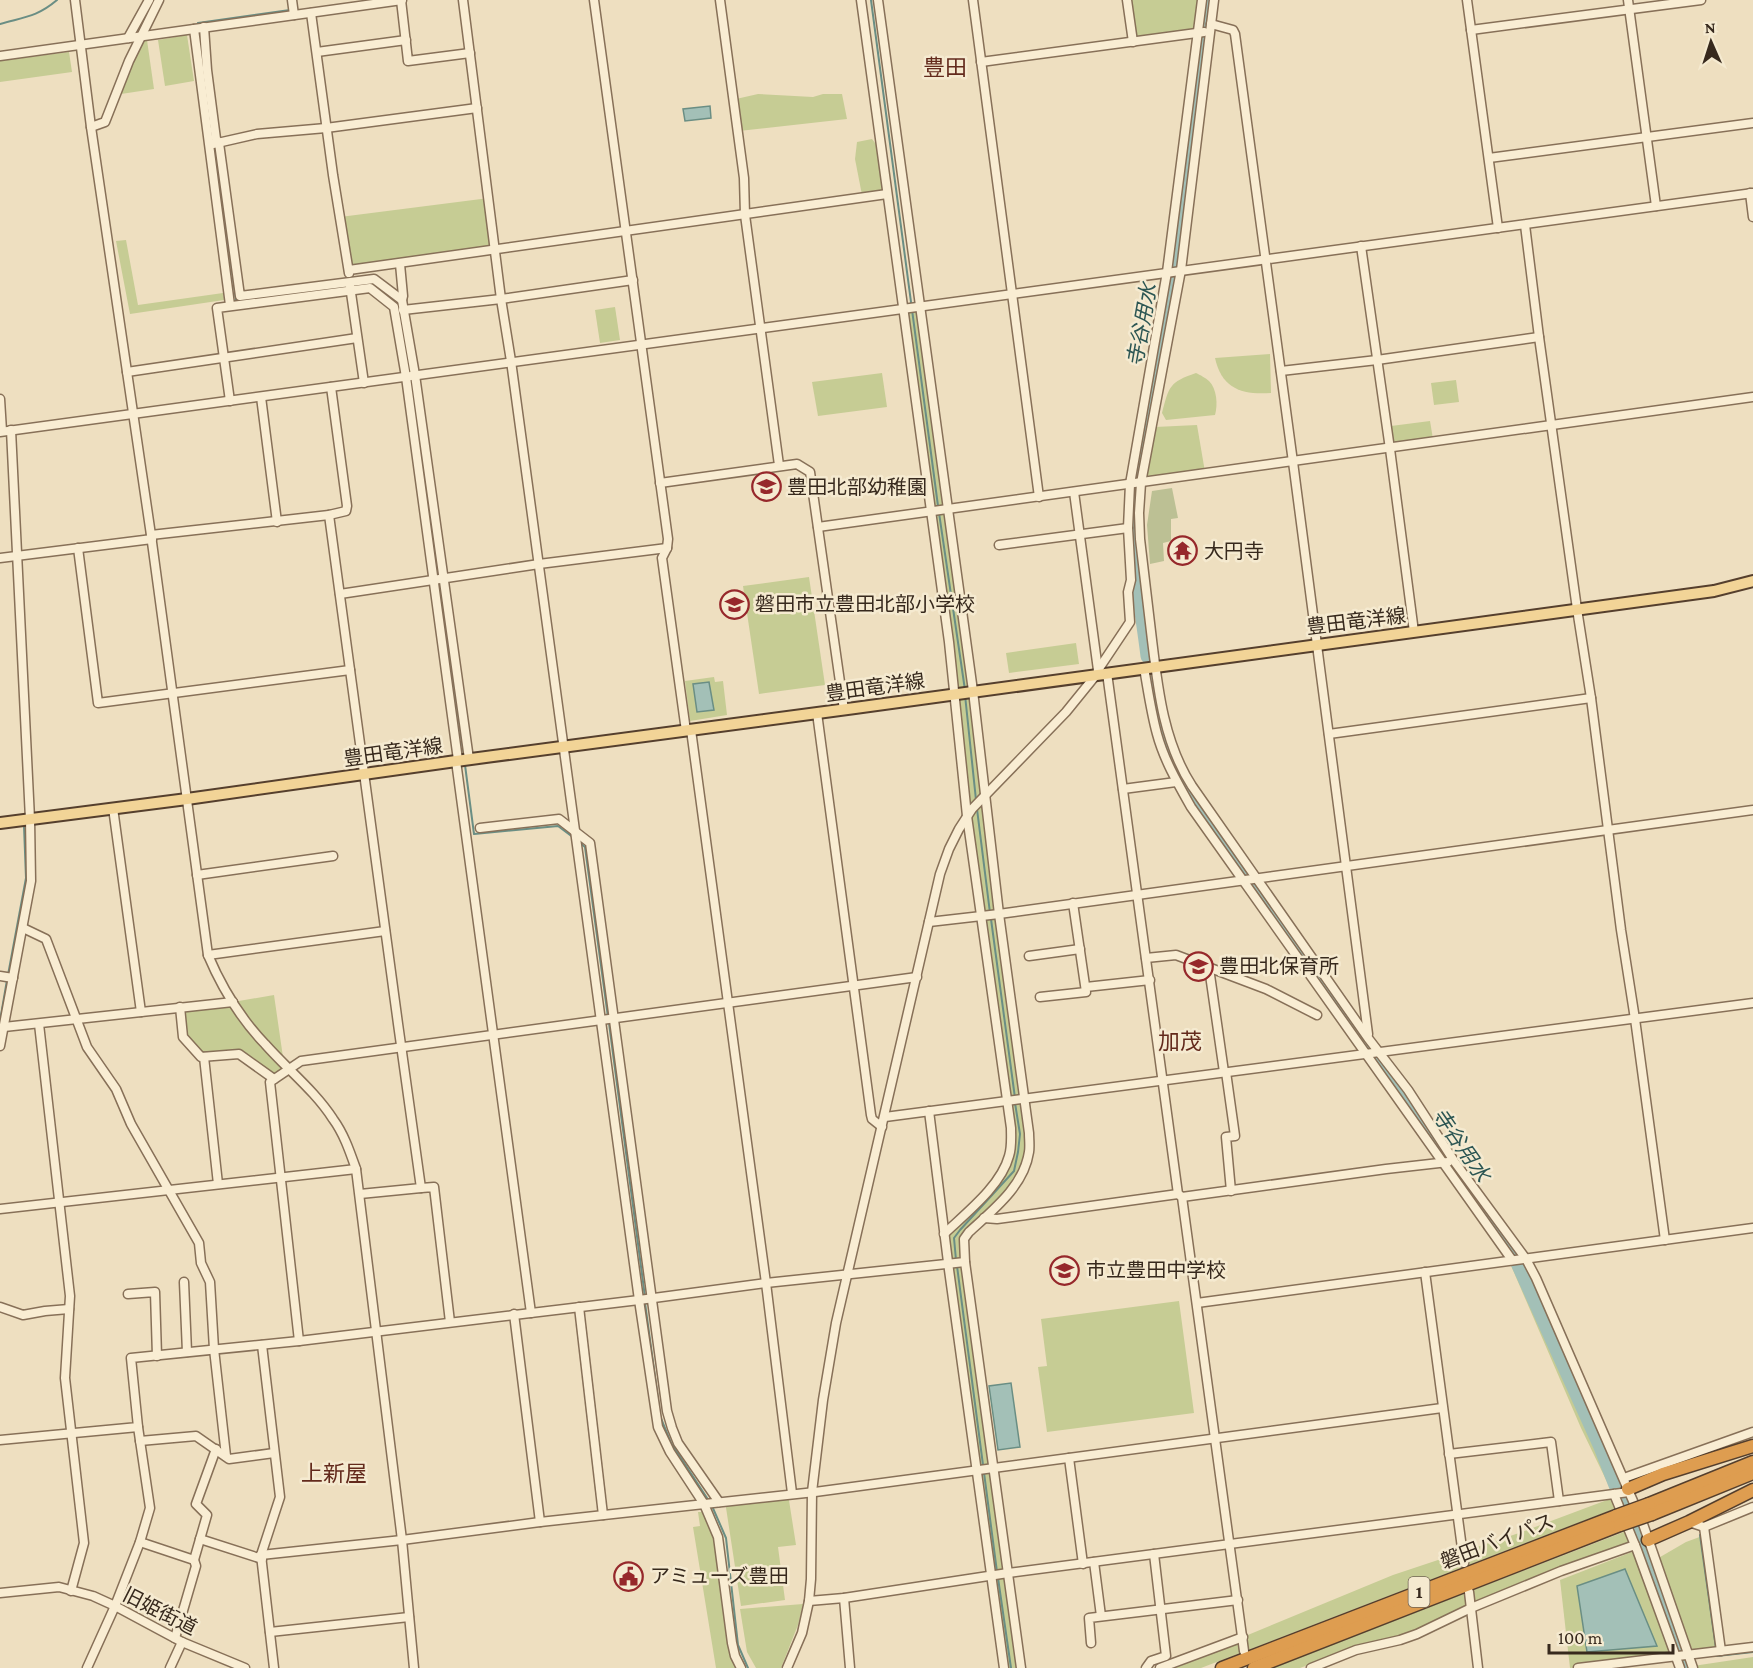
<svg xmlns="http://www.w3.org/2000/svg" width="1753" height="1668" font-family="'Crimson Pro','Noto Sans JP',serif">
  <rect width="100%" height="100%" fill="#eedfc0"/>
  <g fill="#c6cc94">
    <path d="M1127 0H1214L1181 270 1141 483 1140 518 1148 608 1173 746 1196 792 1526 1259 1624 1478 1609 1486 1581 1428 1509 1261 1183 792 1161 744 1144 668 1130 534 1131 497 1198 28 1133 42Z"/>
    <path d="M187 35 194 81 165 86 158 40Z"/>
    <path d="M147 40 154 89 121 94 139 41Z"/>
    <path d="M69 52 72 72 0 82V61Z"/>
    <path d="M758 94 813 97 823 94H842L847 119 739 131 736 99Z"/>
    <path d="M872 139 882 152 887 189 880 195H862L855 159 857 142Z"/>
    <path d="M489 198 495 247 349 270 340 217Z"/>
    <path d="M126 240 138 305 223 293 224 300 130 314 116 241Z"/>
    <path d="M920 306 1029 1151 1013 1187 964 1239 1021 1668H1005L944 1234 995 1182 1009 1156 1011 1128 904 309Z"/>
    <path d="M615 307 620 340 600 343 595 310Z"/>
    <path d="M1270 354 1271 393C1242 395 1222 389 1215 358Z"/>
    <path d="M882 373 887 407 818 416 812 382Z"/>
    <path d="M1196 373C1200 375 1206 378 1209 381 1217 389 1218 405 1215 415L1166 420 1162 413C1169 387 1169 382 1196 373Z"/>
    <path d="M1456 380 1459 402 1434 405 1431 383Z"/>
    <path d="M1430 421 1433 439 1393 443 1391 426Z"/>
    <path d="M1197 425 1205 472 1145 480 1155 427Z"/>
    <path d="M809 577 825 685 759 694 743 586Z"/>
    <path d="M1076 643 1079 664 1009 673 1006 653Z"/>
    <path d="M714 677 715 682 723 681 727 715 690 721 685 681Z"/>
    <path d="M274 995 284 1064 290 1070 274 1079 236 1050 204 1057 183 1037 180 1007 233 1002Z"/>
    <path d="M1179 1301 1194 1413 1047 1432 1038 1367 1047 1366 1041 1319Z"/>
    <path d="M788 1494 796 1545 778 1547 785 1600 741 1606 725 1501Z"/>
    <path d="M1615 1497 1619 1507 1201 1668H1160L1243 1637 1393 1575 1519 1533Z"/>
    <path d="M698 1512H708L718 1539 739 1668H716L693 1527 700 1526Z"/>
    <path d="M1629 1530 1635 1545 1417 1634 1345 1651 1300 1668H1271Z"/>
    <path d="M1705 1535 1721 1651 1694 1653 1670 1603 1655 1560 1686 1542Z"/>
    <path d="M1637 1550 1672 1656 1570 1668 1560 1580Z"/>
    <path d="M803 1604 798 1625 781 1668H756L747 1652 740 1609Z"/>
    <path d="M1753 1657V1668H1693V1666Z"/>
  </g>
  <path fill="#bcc094" d="M1172 488 1178 518 1171 519V541L1163 543 1164 561 1150 564 1147 525 1152 491Z"/>
  <g fill="#a3c0b7" stroke="#6a8e84" stroke-width="1.5">
    <path d="M710 106 711 118 685 121 683 109Z"/>
    <path d="M709 682 714 710 697 712 693 684Z"/>
    <path d="M1011 1383 1020 1447 998 1450 989 1386Z"/>
    <path d="M1625 1569 1657 1646 1587 1652 1577 1586Z"/>
  </g>
  <g fill="none" stroke-linecap="round" stroke-linejoin="round">
    <g stroke="#6a8e84" stroke-width="2">
      <path d="M871 0 938 506 965 690"/>
      <path d="M0 24C24 17 37 17 57 0"/>
      <path d="M199 25 198 23 290 10V9"/>
      <path d="M199 31 201 43"/>
      <path d="M215 147 236 300H240"/>
      <path d="M381 289 398 302 399 311"/>
      <path d="M404 340 410 367"/>
      <path d="M436 557 464 756"/>
      <path d="M965 695 976 800"/>
      <path d="M465 765 474 834 558 826 574 838"/>
      <path d="M977 809 990 913"/>
      <path d="M581 844 585 847 608 1017"/>
      <path d="M991 919 1015 1098"/>
      <path d="M8 975 26 878 24 826"/>
      <path d="M0 1021 7 980"/>
      <path d="M609 1023 645 1297"/>
      <path d="M956 1260 954 1238 960 1230 1014 1171 1018 1152 1020 1134 1015 1103"/>
      <path d="M957 1266 997 1572"/>
      <path d="M645 1303 659 1407"/>
      <path d="M660 1416 671 1443 709 1501"/>
      <path d="M712 1506 726 1538 738 1645 748 1668"/>
      <path d="M1700 1535 1716 1648"/>
      <path d="M998 1578 1011 1668"/>
      <path d="M1716 1654 1717 1656 1753 1652"/>
    </g>
    <g stroke="#a3c0b7" stroke-width="15">
      <path d="M1148 656C1142 606 1131 554 1133 503L1170 281 1208 0"/>
      <path d="M1151 676C1157 719 1169 761 1193 799L1514 1254 1601 1447 1677 1640 1685 1668"/>
    </g>
    <defs>
      <g id="minor">
        <path d="M75 0 91 127 151 535 208 955C222 988 240 1018 265 1044 287 1069 315 1091 333 1119 344 1134 350 1152 356 1169L402 1540 414 1668"/>
        <path d="M292 0 294 15"/>
        <path d="M401 0 408 61 470 53"/>
        <path d="M463 0 501 299 511 361 639 1300 658 1427 670 1452 704 1504 718 1537 732 1643 735 1656 741 1668"/>
        <path d="M594 0 668 539 667 548 662 558 686 731"/>
        <path d="M720 0 744 178 745 215 779 465"/>
        <path d="M861 0 949 642 967 816 1011 1128C1011 1137 1012 1147 1009 1156 1001 1186 966 1213 944 1234"/>
        <path d="M878 0 973 691 999 914 1029 1133C1029 1139 1030 1146 1029 1152 1024 1186 993 1210 969 1232L964 1239 965 1262 1021 1668"/>
        <path d="M973 0 1039 497"/>
        <path d="M1127 0 1133 42"/>
        <path d="M1214 0 1181 270 1141 483 1139 513 1140 539C1144 573 1148 607 1152 640 1158 690 1164 743 1192 786L1368 1038 1408 1090 1454 1161 1526 1259 1536 1278 1643 1524 1693 1668"/>
        <path d="M1467 0 1498 228"/>
        <path d="M1628 0 1656 206"/>
        <path d="M311 13 333 175 349 273"/>
        <path d="M1211 24 1233 30 1235 34 1293 462 1368 1034"/>
        <path d="M204 27 207 70 216 139 219 143 240 296 374 279 402 300 415 375 469 759"/>
        <path d="M194 29 230 305"/>
        <path d="M1471 30 1701 0"/>
        <path d="M128 38 149 0"/>
        <path d="M317 52 406 40"/>
        <path d="M0 56 402 0"/>
        <path d="M981 62 1204 32"/>
        <path d="M91 127 105 122 129 61 159 0"/>
        <path d="M213 144 257 134 326 128 477 108"/>
        <path d="M1489 158 1753 123"/>
        <path d="M1750 193 1753 217"/>
        <path d="M1525 225 1539 337 1577 609 1591 698 1621 930 1635 1019 1665 1240"/>
        <path d="M1361 246 1390 449 1414 632"/>
        <path d="M400 264 403 296 402 300"/>
        <path d="M349 270 887 194"/>
        <path d="M350 286 364 383"/>
        <path d="M403 310 501 299 633 280"/>
        <path d="M1281 371 1377 360 1539 337"/>
        <path d="M127 372 357 338"/>
        <path d="M261 397 277 522"/>
        <path d="M0 399 2 431"/>
        <path d="M230 401 217 308 370 288 394 307 406 377 458 760"/>
        <path d="M0 432 1753 193"/>
        <path d="M660 483 797 464 810 472 844 710"/>
        <path d="M1074 492 1098 670"/>
        <path d="M329 515C360 740 389 964 421 1188L360 1194"/>
        <path d="M818 527 1753 397"/>
        <path d="M151 535 329 515 346 511 347 506 331 387"/>
        <path d="M999 545 1128 528"/>
        <path d="M78 548 98 703 350 670"/>
        <path d="M0 558 152 539"/>
        <path d="M340 594 539 564 667 548"/>
        <path d="M1144 668C1148 690 1151 712 1157 734 1164 760 1178 784 1191 807L1512 1260"/>
        <path d="M1098 670 1130 622 1128 592 1131 580 1128 528 1130 484 1167 272 1202 0"/>
        <path d="M1107 673 1178 1194 1182 1197 1244 1651"/>
        <path d="M817 713 871 1115 872 1119 882 1127"/>
        <path d="M691 730 766 1283 792 1493"/>
        <path d="M1329 734 1591 698"/>
        <path d="M456 761 531 1313"/>
        <path d="M1123 789 1176 782"/>
        <path d="M113 808 141 1012"/>
        <path d="M480 828 559 819 590 843 667 1411 672 1428 678 1443 719 1502"/>
        <path d="M197 875 333 856"/>
        <path d="M929 922 999 914 1753 810"/>
        <path d="M23 928 46 939 87 1047 116 1089 131 1124 199 1243 201 1263 210 1282 214 1349 226 1456"/>
        <path d="M208 955 385 931"/>
        <path d="M1029 956 1080 949"/>
        <path d="M1146 958 1176 955 1266 989 1317 1015"/>
        <path d="M1209 968 1224 1072"/>
        <path d="M0 976 13 978"/>
        <path d="M1086 987 1150 980"/>
        <path d="M1040 997 1086 992 1073 903"/>
        <path d="M180 1007 183 1037 201 1057 239 1054 274 1079"/>
        <path d="M39 1024 70 1296 65 1378 84 1543 71 1591"/>
        <path d="M4 1027 233 1002"/>
        <path d="M0 1046 31 881 30 819 11 430"/>
        <path d="M204 1057 218 1184"/>
        <path d="M1226 1072 1235 1136 1226 1137 1231 1191"/>
        <path d="M929 1111 949 1270 1004 1668"/>
        <path d="M885 1117 1753 1003"/>
        <path d="M421 1188 434 1187 450 1322"/>
        <path d="M1182 1197 1386 1169 1448 1162"/>
        <path d="M0 1209 356 1169"/>
        <path d="M984 1218 997 1219 1178 1194"/>
        <path d="M1425 1272 1464 1563"/>
        <path d="M184 1282 187 1352"/>
        <path d="M128 1294 155 1292 157 1356"/>
        <path d="M1197 1303 1753 1228"/>
        <path d="M0 1307 23 1315 45 1311 69 1309"/>
        <path d="M579 1307 603 1515"/>
        <path d="M514 1314 540 1522"/>
        <path d="M299 1341 270 1082 301 1061 917 977"/>
        <path d="M262 1345 280 1497 261 1555 274 1668"/>
        <path d="M0 1440 138 1427 131 1358 299 1341 639 1300 766 1283 965 1262"/>
        <path d="M140 1441 196 1436 229 1459 274 1453"/>
        <path d="M1449 1454 1551 1442 1559 1501"/>
        <path d="M1069 1458 1083 1564"/>
        <path d="M1624 1478 1753 1432"/>
        <path d="M1614 1494 1637 1550 1680 1668"/>
        <path d="M1689 1522 1704 1527 1753 1507"/>
        <path d="M1704 1527 1721 1651"/>
        <path d="M200 1539 262 1559"/>
        <path d="M140 1542 194 1560 196 1566 175 1638"/>
        <path d="M261 1555 402 1540 540 1522 815 1492 1442 1408"/>
        <path d="M194 1560 207 1515 196 1504 216 1449"/>
        <path d="M1094 1562 1101 1616"/>
        <path d="M1469 1592 1478 1668"/>
        <path d="M0 1593 59 1587 93 1596 115 1606 182 1642 245 1668"/>
        <path d="M844 1598 850 1668"/>
        <path d="M809 1601 844 1598 1008 1573 1629 1492"/>
        <path d="M270 1632 409 1617"/>
        <path d="M1091 1643 1089 1618 1238 1600"/>
        <path d="M87 1668 115 1606 140 1542 150 1508 138 1427"/>
        <path d="M170 1668 182 1642"/>
        <path d="M787 1668 802 1633 809 1601 811 1579 812 1492 823 1400 836 1323 940 874 949 849 959 829 972 809 1066 712 1096 675"/>
        <path d="M1146 1668 1151 1661 1166 1656 1154 1554"/>
        <path d="M1160 1668 1243 1637"/>
        <path d="M1311 1668 1356 1650 1400 1640 1417 1634 1471 1608 1561 1571 1635 1545"/>
        <path d="M1578 1668 1753 1647"/>
      </g>
      <path id="major" d="M0 823 187 799 456 761 855 708 1714 591 1753 581"/>
      <g id="highway">
        <path d="M1628 1489 1663 1474 1753 1446"/>
        <path d="M1649 1504 1753 1462"/>
        <path d="M1652 1514 1753 1473"/>
        <path d="M1648 1540 1689 1522 1753 1490"/>
        <path d="M1222 1668 1616 1516"/>
        <path d="M1254 1668 1620 1525"/>
      </g>
    </defs>
    <use href="#minor" stroke="#877058" stroke-width="11"/>
    <use href="#major" stroke="#553f2d" stroke-width="14"/>
    <use href="#highway" stroke="#553f2d" stroke-width="15"/>
    <use href="#minor" stroke="#f9edd3" stroke-width="8"/>
    <use href="#major" stroke="#f2d497" stroke-width="10"/>
    <use href="#highway" stroke="#de9d50" stroke-width="12"/>
    <defs>
      <g id="highway-bridge">
        <path d="M1616 1516 1649 1504"/>
        <path d="M1620 1525 1652 1514"/>
      </g>
    </defs>
    <use href="#highway-bridge" stroke="#553f2d" stroke-width="15" stroke-linecap="butt"/>
    <use href="#highway-bridge" stroke="#de9d50" stroke-width="12"/>
  </g>
  <defs>
    <symbol id="school-ring" viewBox="-11 -11 22 22"><circle r="9.5" fill="#f5ead0" stroke="#96282b" stroke-width="1.5"/><path d="M0-5L7-2L0 1L-7-2ZM-4 1L0 2.5L4 1V4Q0 6-4 4Z" fill="#96282b"/></symbol>
    <symbol id="temple-ring" viewBox="-11 -11 22 22"><circle r="9.5" fill="#f5ead0" stroke="#96282b" stroke-width="1.5"/><path d="M0-6L5-2H3V0L6.5 2.5H4V6H1.5V3h-3V6H-4V2.5H-6.5L-3 0V-2H-5Z" fill="#96282b"/></symbol>
    <symbol id="civic-ring" viewBox="-11 -11 22 22"><circle r="9.5" fill="#f5ead0" stroke="#96282b" stroke-width="1.5"/><path d="M-.6-6.5H3V-4.5H.6V-3L4-1V1h2V6H-6V1h2V-1L-.6-3ZM-1.2 2.5V6h2.4V2.5Z" fill="#96282b"/></symbol>
  </defs>
  <g fill-rule="evenodd">
    <use href="#school-ring" x="750" y="470" width="33" height="33"/>
    <use href="#temple-ring" x="1166" y="534" width="33" height="33"/>
    <use href="#school-ring" x="718" y="588" width="33" height="33"/>
    <use href="#school-ring" x="1182" y="950" width="33" height="33"/>
    <use href="#school-ring" x="1048" y="1254" width="33" height="33"/>
    <use href="#civic-ring" x="612" y="1560" width="33" height="33"/>
  </g>
  <g text-anchor="middle" dominant-baseline="central" stroke-width="5" stroke-linejoin="round" paint-order="stroke">
    <rect fill="#f5ead0" stroke="#706353" stroke-width="1.5" x="1408.5" y="1577" width="21" height="30" rx="4.5"/>
    <g font-size="18" font-weight="bold" fill="#37291d">
      <text x="1419" y="1592">1</text>
    </g>
    <g font-size="20" fill="#37291d" stroke="#f5ead0" text-anchor="start">
      <text x="787" y="487">豊田北部幼稚園</text>
      <text x="1204" y="551">大円寺</text>
      <text x="755" y="604">磐田市立豊田北部小学校</text>
      <text x="1219" y="966">豊田北保育所</text>
      <text x="1086" y="1270">市立豊田中学校</text>
      <text x="650" y="1576">アミューズ豊田</text>
    </g>
    <g font-size="20" fill="#37291d" stroke="#f5ead0">
      <text transform="translate(1356 621) rotate(-7)">豊田竜洋線</text>
      <text transform="translate(875 687) rotate(-8)">豊田竜洋線</text>
      <text transform="translate(393 752) rotate(-8)">豊田竜洋線</text>
      <text transform="translate(1497 1541) rotate(-21)">磐田バイパス</text>
      <text transform="translate(160 1611) rotate(27)">旧姫街道</text>
    </g>
    <g font-size="21" font-style="italic" fill="#2c5653" stroke="#f5ead0">
      <text transform="translate(1142 325) rotate(-80)">寺谷用水</text>
      <text transform="translate(1461 1145) rotate(55)">寺谷用水</text>
    </g>
    <g font-size="22" fill="#632a1c" stroke="#f5ead0">
      <text x="945" y="67">豊田</text>
      <text x="1180" y="1041">加茂</text>
      <text x="334" y="1473">上新屋</text>
    </g>
  </g>
  <g transform="translate(1711 42) rotate(357)" stroke="#f5ead0" stroke-width="4.5" paint-order="stroke">
  <path d="M0-4.5L10 22L0 15L-10 22Z" fill="#37291d"/>
  <text y="-9" font-size="16" font-weight="bold" text-anchor="middle" fill="#37291d">N</text>
  </g>
  <path d="M1549 1644v9h124v-9" fill="none" stroke="#37291d" stroke-width="3"/>
  <text x="1558" y="1644" font-size="18" fill="#37291d" stroke="#f5ead0" stroke-width="4.5" paint-order="stroke">100 m</text>
</svg>
